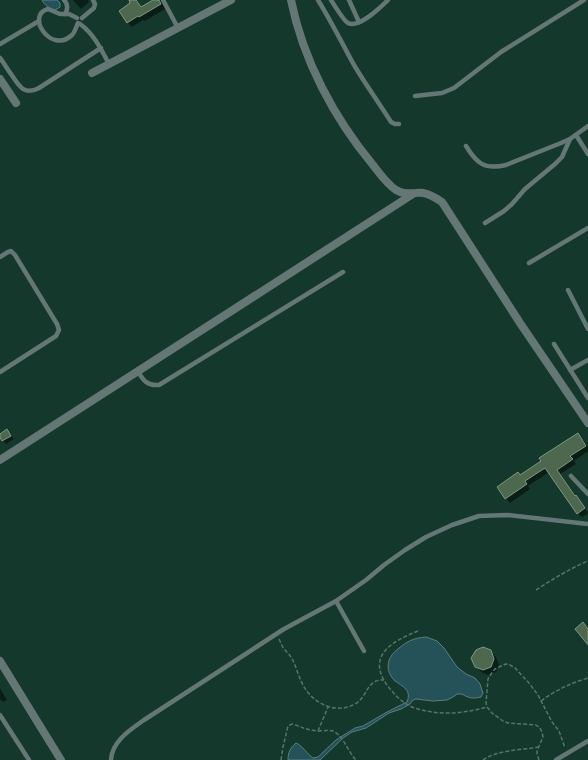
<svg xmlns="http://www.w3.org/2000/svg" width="588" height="760" font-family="'DM Sans',sans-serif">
  <rect width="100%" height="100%" fill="#14392c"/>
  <g fill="#255159" stroke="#5a7f82">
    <path d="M42 0H57L60 3V7L55 10C49 8 45 6 42 0Z"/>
    <path d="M426 637 437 641 444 648 457 667 466 674 475 678 480 684 483 693 481 697C473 699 468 698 462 694H457L453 697 447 700 433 701 416 699 413 700 410 704 401 709 389 713 366 728 352 732 343 738 320 760H288C288 753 290 748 296 743 303 746 307 754 313 758L318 757 336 740 347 733 355 728 363 726 387 712 407 702C408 699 409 696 408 693 407 688 399 684 395 681 384 670 387 657 398 649 407 641 414 638 426 637Z"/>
  </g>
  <g fill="#0007">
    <path d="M73 0H88L89 2 81 9Z"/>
    <path d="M134 0H136L142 8 155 0H162L165 9 145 21 143 20 132 27 128 23 120 12Z"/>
    <path d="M7 431 14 439 6 444 3 441 0 435Z"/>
    <path d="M578 434 582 438 588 447V451L574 461 576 464 560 474 588 513 582 517 577 513 549 472 528 486 530 489 510 503 506 498 518 473 521 475 542 461Z"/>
    <path d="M490 651 496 657 499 665 496 672 488 675 481 672 476 666Z"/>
    <path d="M0 688 7 700 3 702 0 699Z"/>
  </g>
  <g fill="#4e6850" stroke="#7d987e">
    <path d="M129 0H136L141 7 153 0H159L161 4 139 17 138 16 127 23 119 11 130 3Z"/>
    <path d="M7 429 11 436 2 441 0 438V434Z"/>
    <path d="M578 433 586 446 570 456 573 459 557 470 575 496 576 495 585 508 577 514 545 468 525 481 527 484 505 499 497 487 518 472 520 475 541 461 539 458Z"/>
    <path d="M583 622 588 629V645L575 629Z"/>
    <path d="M483 647 491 650 494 659 491 667 483 670 475 667 471 658 476 650Z"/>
  </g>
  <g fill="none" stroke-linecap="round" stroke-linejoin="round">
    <g stroke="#557569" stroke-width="1.5" stroke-dasharray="4 2" stroke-linecap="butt">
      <path d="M536 590C553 579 569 569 588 561"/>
      <path d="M418 631C393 641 366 655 387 685 394 694 401 702 412 707 436 716 462 714 487 707"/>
      <path d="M279 639C281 643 282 647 285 650 287 652 289 654 291 657 296 665 298 676 303 685 312 703 336 715 355 704 368 697 366 679 384 680"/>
      <path d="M541 701C556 690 571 683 588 678"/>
      <path d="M318 731 328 707"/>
      <path d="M281 760 283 747 288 726 292 724C302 727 309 731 319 731 325 731 330 729 335 732 345 739 348 752 356 760"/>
      <path d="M483 760C497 750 522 750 539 747"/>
      <path d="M539 760 537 754V751L543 737 542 732 540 728 536 725 508 723 503 721 492 713 487 707 486 703 488 679 491 674 495 669 501 666 506 664 510 665 515 668 529 683 538 695 552 722 559 731 565 748"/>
    </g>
    <g stroke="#647775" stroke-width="4.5">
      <path d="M64 0C68 4 68 9 65 14"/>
      <path d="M163 0 178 28"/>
      <path d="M318 0C331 21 342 43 354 65 366 85 379 103 391 122L395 124H399"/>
      <path d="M331 0C335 6 343 20 348 23 358 29 381 7 388 0"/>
      <path d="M349 0 359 22"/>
      <path d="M77 18 69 14H60L48 9C25 15 51 55 72 35 75 32 76 27 78 23"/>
      <path d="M82 18 94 8 95 4 93 0"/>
      <path d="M80 24C94 34 101 49 109 64"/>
      <path d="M0 44 39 21"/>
      <path d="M0 58C4 63 7 69 11 74 19 86 24 96 39 88L101 48"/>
      <path d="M415 96 442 93 454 88 501 52 584 0"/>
      <path d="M576 135 588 154"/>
      <path d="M466 146C477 164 485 170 506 165L561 143 570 139 588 126"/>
      <path d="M485 223 504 211 512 204 525 189 555 164 562 157 570 139"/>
      <path d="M0 257 8 252 11 251 15 255 57 324 59 330 56 336 0 372"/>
      <path d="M529 263 588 228"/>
      <path d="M568 290 588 329"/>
      <path d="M554 344 588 398"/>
      <path d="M570 370 588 360"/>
      <path d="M138 371C143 381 148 386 159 385L343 272"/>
      <path d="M571 476 588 494"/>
      <path d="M336 601 364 651"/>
      <path d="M0 715 29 760"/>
      <path d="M111 760C112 741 130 730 144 720L284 629 336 601 366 580 384 565 405 550 426 537 452 525 479 516 507 515 588 524"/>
      <path d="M556 760 588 741"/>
    </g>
    <g stroke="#647775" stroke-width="8">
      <path d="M291 0C303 60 334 118 373 165 380 174 387 184 396 190 406 196 413 192 423 193 430 194 436 198 442 202L520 323 588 423"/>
      <path d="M92 73 231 0"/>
      <path d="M0 79 16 103"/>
      <path d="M0 460 413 194"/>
      <path d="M0 661 61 760"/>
    </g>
  </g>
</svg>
